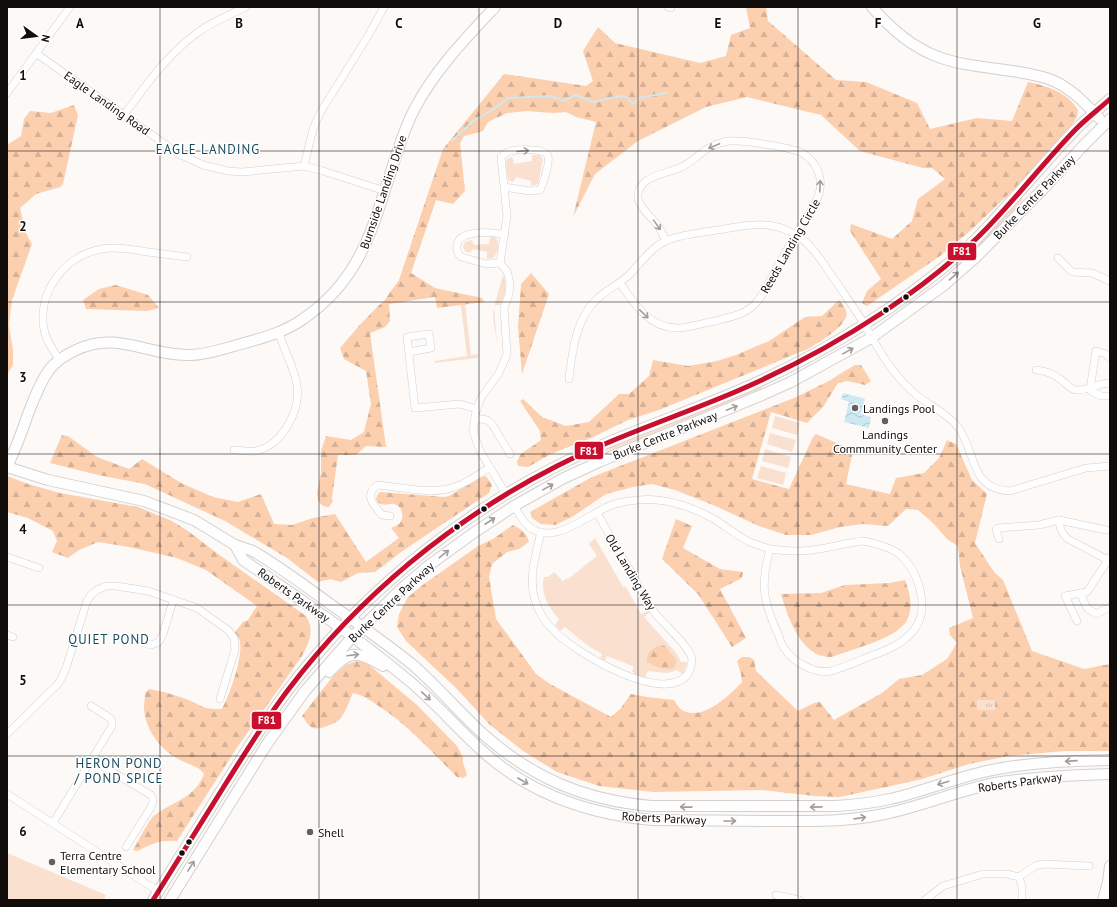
<svg xmlns="http://www.w3.org/2000/svg" width="1117" height="907" font-family="'PT Sans',sans-serif">
  <defs>
    <pattern id="forest-firs" width="22" height="20" patternUnits="userSpaceOnUse"><rect width="22" height="20" fill="#fccfaf"/><path d="M5 1l3.5 6h-7zM16 11l3.5 6h-7z" fill="#d7b195"/></pattern>
    <pattern id="park-tufts" width="24" height="20" patternUnits="userSpaceOnUse"><rect width="24" height="20" fill="#f9e0cf"/><path d="M3 7l-1-3M5 7V3M7 7l1-3M15 17l-1-3M17 17v-4M19 17l1-3" fill="none" stroke="#d4bfb0"/></pattern>
    <pattern id="water-waves" width="16" height="10" patternUnits="userSpaceOnUse"><rect width="16" height="10" fill="#cee9f4"/><path d="M0 5q4-4 8 0t8 0" fill="none" stroke="#b0c7d0"/></pattern>
  </defs>
  <rect width="100%" height="100%" fill="#fcf9f7"/>
  <g fill="#f9e0cf">
    <path d="M532 155H539L543 159 538 184 531 186V181L516 177 513 182 508 180 506 165 507 159 512 157 514 164 532 161Z"/>
    <path d="M1022 198 1023 199 1013 213 982 244 958 266 957 265 967 252Z"/>
    <path d="M492 236 496 238C500 244 498 253 493 258L487 259V252L473 249 470 253C466 252 464 251 463 246L465 242 472 240 474 245 489 244 490 238Z"/>
    <path d="M503 275C508 284 505 295 500 305H495L494 307 497 344 493 316 494 307Z"/>
    <path d="M465 304 471 355 479 354 477 358 435 363V361L467 356 461 305Z"/>
    <path d="M767 383 768 384 754 393 603 455V454L615 445Z"/>
    <path d="M775 416 800 423 797 435 772 428Z"/>
    <path d="M770 433 796 440 792 452 767 444Z"/>
    <path d="M765 449 791 457 788 468 762 461Z"/>
    <path d="M761 466 786 473 783 485 757 478Z"/>
    <path d="M595 538 623 587H626L641 614 648 611 649 613 644 617 677 654 681 662H687L685 670 682 674 677 670C668 675 658 672 648 671L645 677 634 674V672H632L634 667 632 666 607 656 604 662 600 659 602 654 587 645 565 627 560 631 555 625 559 619C549 609 540 592 544 577H548L554 572 563 581 567 578 568 579 597 556 589 544Z"/>
    <path d="M7 853 106 895 104 900H7Z"/>
  </g>
  <g fill="url(#forest-firs)">
    <path d="M746 7H766L768 21 836 80 866 82 917 103 930 129 977 118 1012 121 1028 82C1047 86 1067 92 1078 110L1077 117 1071 126 1025 179 970 231 940 256 867 306 862 303 867 291 881 279 850 231 851 224 892 239 912 221 918 199 945 179 932 168H923L860 151 821 115 747 97 706 107 638 141 595 174 573 217 596 122 576 117 566 112 554 113 526 111 507 113 488 122 483 131 464 136 460 143 465 191 453 204 436 200 411 273 435 288 482 298 484 302 437 308 435 297 389 304 390 321 385 327 370 333 386 447 366 446 356 455H338L332 498 333 501 329 507 323 506 318 501 317 493 321 473V451L326 436 351 440 364 432 371 404 366 371 344 359 340 348 358 327 377 307 384 301 399 280 443 149 504 74 586 86 593 81 583 51 598 27 615 43 700 63 726 56 731 35 750 28Z"/>
    <path d="M74 105 78 115 63 184 60 187 36 194 20 208 26 233 32 244 12 300 9 325 13 350V365L7 375V145L21 136 24 119 30 111 51 113Z"/>
    <path d="M531 273 549 294 522 374 518 327 521 284Z"/>
    <path d="M116 285 148 295 159 308 147 311 86 309 83 300 99 289Z"/>
    <path d="M839 300C841 303 845 307 846 311 851 324 819 342 810 348L659 410 628 420 591 438 551 454 528 467 518 466 517 461 521 454 541 440 540 431 520 401 523 399 542 417 566 426 589 422 619 394H629L649 376 653 360 688 366 717 361 736 355 769 341 805 317 822 316Z"/>
    <path d="M855 365H861L871 381 865 385 847 381 838 383 823 407 807 423 771 412 752 479 789 489 813 437 816 434 853 450 846 484 890 494 896 478 924 473 939 458 947 440 956 444 972 480 987 494 975 543 994 572 1003 580 1032 651 1084 669 1110 664V751H1065L1008 756 969 764 922 779 891 786 839 797 815 796 762 790 654 792 599 786 557 772 523 751 489 724 456 688 406 641 397 627 399 614 408 597 424 584 478 546 493 539 513 525C521 529 527 533 529 542L519 549 507 552 492 564 489 577 496 619 536 674 550 684 611 717 621 708 631 694 647 697 674 700C676 703 679 708 682 710 702 722 729 696 742 682L741 674 737 661 742 657H749L754 660 756 671 798 711 814 703 820 702 834 720 882 693 899 679 922 675 947 659 957 643 950 635 949 628 973 618 960 566 958 546 947 539 933 523 918 510 906 509 888 526 863 524 840 527 811 535H786L759 526 713 505 675 490 652 484 633 487 606 494 572 517 555 525 541 524 532 518 530 512 592 477 794 398 831 380 838 375Z"/>
    <path d="M62 435 68 436 97 457 129 469 142 459 181 483 213 497 238 502 261 494 274 524 292 525 313 518 335 514 366 562 399 538 391 528C394 527 398 525 400 523 405 516 402 506 394 504 389 503 385 506 381 504 378 503 378 502 376 500L377 495 380 492 444 497 449 496 482 477 486 476 492 485 489 493 401 552 375 572 358 573 341 582 330 579 318 582 287 558 225 521 145 484 98 475 50 463Z"/>
    <path d="M7 476 28 484 60 493 138 507 172 521 188 531 218 554 306 616C315 630 309 643 302 656L236 749 177 841C161 840 152 843 138 851L133 850C138 842 149 819 155 815 174 801 195 798 204 774 199 766 187 764 180 760 161 750 145 730 144 708 144 703 145 698 145 693L149 689C161 691 172 694 183 698 201 704 201 710 222 709 229 697 243 657 240 643 240 639 237 635 235 632L243 622 248 620 257 606 206 570 177 558 129 547 98 542 79 550 68 558 52 552 57 541 53 531 28 518 7 512Z"/>
    <path d="M676 519 692 526 683 548 720 569 743 572 742 578 720 589 746 638 732 647 698 594 662 559Z"/>
    <path d="M905 580C910 593 914 609 906 622 895 639 850 650 831 657 801 658 788 617 781 594L821 593 845 585 890 583Z"/>
    <path d="M660 645 665 646 677 661 674 668C664 671 656 667 647 662 646 653 652 648 660 645Z"/>
    <path d="M357 661 367 663 374 669 417 705 457 746 463 757V763L467 775 463 778 457 777C432 752 409 726 380 707 371 701 364 695 353 693 349 701 346 712 340 719 335 724 320 730 313 728 308 726 305 720 302 716L333 676 346 665Z"/>
  </g>
  <rect fill="url(#park-tufts)" x="977" y="700" width="18" height="10"/>
  <path fill="url(#water-waves)" d="M843 393 865 399 861 414 871 417 869 428 844 422 849 402 841 399Z"/>
  <g fill="none" stroke-linecap="round" stroke-linejoin="round">
    <path stroke="#cee9f4" stroke-width="2" d="M452 141 473 121 494 109 508 98 550 96 564 101 575 95 593 102 620 96 627 97 632 104 639 98 666 93"/>
    <defs>
      <g id="street">
        <path d="M668 7 671 8"/>
        <path d="M37 54 179 154 203 165 228 171 242 172 304 166 323 171 385 191"/>
        <path d="M7 93 70 7"/>
        <path d="M124 115C145 86 168 54 197 33 212 22 229 15 246 7"/>
        <path d="M304 166 313 129 320 113 368 36 384 7"/>
        <path d="M504 187 530 191 540 190C543 185 550 162 548 156 545 147 513 149 506 153 504 154 503 156 501 157L507 216 500 263 507 271 510 283 509 294 504 308 507 354 499 373 481 398 476 411 473 431 480 451 506 494"/>
        <path d="M1058 258 1072 272 1092 273 1110 281"/>
        <path d="M500 263 486 264 461 257C458 254 456 250 457 246 458 229 493 232 505 235"/>
        <path d="M620 283C635 305 650 329 679 328 691 327 703 323 715 321 730 317 745 315 756 303 763 295 768 285 773 275 780 262 787 249 795 236 806 215 828 196 818 171 815 164 809 157 802 153 793 148 749 141 737 141 730 140 723 142 717 144 702 149 693 163 679 168 665 174 636 177 638 198 639 207 653 219 659 227 661 231 663 236 666 240"/>
        <path d="M409 352 431 348 429 334 407 337 415 408 460 404 477 409"/>
        <path d="M59 359C53 350 46 341 44 329 37 292 65 255 102 249 117 246 133 250 148 252 161 254 174 255 187 257"/>
        <path d="M1036 370C1045 371 1053 373 1060 379 1065 382 1069 389 1076 390 1088 391 1098 383 1110 383"/>
        <path d="M569 379C572 352 576 317 598 298 609 288 622 283 632 272 642 261 652 247 666 241 680 234 702 233 717 230 733 228 750 223 766 225 783 226 804 237 814 251 823 261 829 273 837 283 846 297 856 310 864 324 873 339 881 355 892 369 900 380 909 389 919 397 932 407 948 414 958 427 977 453 969 489 1010 491L1086 468 1110 466"/>
        <path d="M1090 389 1096 351 1106 354 1110 358"/>
        <path d="M1090 389 1091 391 1101 396H1110"/>
        <path d="M475 418 487 420 492 424 510 454"/>
        <path d="M234 450C241 450 249 452 256 451 282 445 301 411 297 385 294 367 284 350 279 333"/>
        <path d="M514 506C518 512 521 518 526 524 550 549 586 516 609 506 618 502 628 501 638 500 665 497 690 506 714 519 727 527 738 537 752 543 758 545 764 547 770 549"/>
        <path d="M390 516 382 515C373 504 364 496 377 485 403 487 433 496 457 486 468 482 479 474 489 468"/>
        <path d="M1106 530 1059 520C1060 528 1061 533 1068 539L1108 560"/>
        <path d="M541 532C536 554 528 578 535 600 538 611 546 623 554 631 575 652 663 706 688 674 690 670 692 664 692 659 689 647 675 635 667 626 661 620 655 614 651 608 644 598 639 586 633 576 621 555 609 534 597 513"/>
        <path d="M999 539 996 530 998 528 1039 525 1059 520"/>
        <path d="M864 541C876 544 888 546 898 553 918 569 931 608 914 630 902 645 885 651 868 657 856 662 843 668 831 671 814 674 793 662 784 648 781 644 780 638 778 634 763 601 760 585 770 549 778 550 787 551 795 551 818 552 841 543 864 541Z"/>
        <path d="M7 557 39 568"/>
        <path d="M1080 593 1087 608 1096 614 1110 607"/>
        <path d="M1077 621 1065 596 1087 592 1110 557"/>
        <path d="M7 635 13 637"/>
        <path d="M132 640 151 645 159 642 163 634 173 601"/>
        <path d="M7 734 58 684 61 679 66 668 87 601 91 595 97 590 106 586H116L148 591 197 608 228 630 234 638 235 650 220 699"/>
        <path d="M92 760 151 795C154 800 153 802 151 807L126 847"/>
        <path d="M7 794 158 891"/>
        <path d="M53 823 112 726V721L110 718 91 706"/>
        <path d="M1019 877 1022 887V900"/>
        <path d="M776 895 799 900"/>
        <path d="M925 900 943 886 983 874H1007L1019 877 1035 866 1043 864 1089 866"/>
      </g>
      <g id="secondary">
        <path d="M872 7C890 28 910 46 936 56 971 70 1014 67 1049 79 1069 86 1085 103 1099 118"/>
        <path d="M7 467 48 480 144 501 194 520 235 545 253 551C287 571 318 596 350 618 371 633 392 648 413 665 437 686 458 711 482 733 532 778 584 800 651 806H836C854 805 872 803 890 799 925 791 957 777 992 770 1031 762 1071 761 1110 760"/>
        <path d="M7 467C15 450 22 432 28 414 34 399 39 384 49 370 56 361 65 355 76 350 118 330 147 356 190 355 205 355 219 350 234 346 258 339 282 334 303 319 364 278 374 221 396 156 401 141 406 125 414 110 434 71 465 39 495 7"/>
        <path d="M235 545 243 560C299 598 355 636 407 679 433 700 455 726 479 748 528 794 587 814 652 820 692 820 733 821 773 821 808 821 844 822 879 815 918 808 956 791 995 783 1033 777 1072 775 1110 774"/>
        <path d="M329 672C350 650 357 650 383 666"/>
        <path d="M153 900C179 858 205 816 231 775 255 737 279 699 308 665 376 583 462 514 557 466 614 437 676 417 735 392 780 373 824 350 865 324 905 299 943 270 977 238 986 229 995 219 1003 210 1028 183 1051 155 1076 129 1087 118 1099 109 1110 99"/>
        <path d="M170 900 267 744 305 691 353 636 400 590 428 566 472 534 514 506 562 479 601 461 762 395 791 382 871 338 943 286 975 258 1046 186 1082 147 1110 119"/>
        <path d="M1103 900 1108 882 1110 866"/>
      </g>
    </defs>
    <use href="#street" stroke="#d3d0ce" stroke-width="8"/>
    <use href="#secondary" stroke="#d3d0ce" stroke-width="12"/>
    <use href="#street" stroke="#fffefe" stroke-width="7"/>
    <use href="#secondary" stroke="#fffefe" stroke-width="10"/>
    <defs>
      <path id="bus-1" d="M153 900C178 860 203 820 228 780 247 750 266 719 288 690 359 596 453 519 557 466 614 437 676 417 735 392 786 370 835 344 882 313 915 291 948 266 977 238 1012 204 1042 164 1076 129 1087 118 1099 109 1110 99"/>
    </defs>
    <use href="#bus-1" stroke="#fff" stroke-width="8"/>
    <use href="#bus-1" stroke="#c8102e" stroke-width="5"/>
  </g>
  <defs><path id="oneway-shaft" d="M-6 0H5M1.5-3L5.5 0L1.5 3" fill="none" stroke-width="1.6" stroke-linecap="round" stroke-linejoin="round"/></defs>
  <g stroke="#a09e9d">
    <use href="#oneway-shaft" transform="translate(714 146) rotate(157)"/>
    <use href="#oneway-shaft" transform="translate(523 151) rotate(-5)"/>
    <use href="#oneway-shaft" transform="translate(820 186) rotate(-88)"/>
    <use href="#oneway-shaft" transform="translate(657 225) rotate(55)"/>
    <use href="#oneway-shaft" transform="translate(954 276) rotate(-41)"/>
    <use href="#oneway-shaft" transform="translate(644 314) rotate(44)"/>
    <use href="#oneway-shaft" transform="translate(848 351) rotate(-29)"/>
    <use href="#oneway-shaft" transform="translate(732 408) rotate(-22)"/>
    <use href="#oneway-shaft" transform="translate(548 487) rotate(-29)"/>
    <use href="#oneway-shaft" transform="translate(490 521) rotate(-33)"/>
    <use href="#oneway-shaft" transform="translate(444 554) rotate(-38)"/>
    <use href="#oneway-shaft" transform="translate(353 655) rotate(-7)"/>
    <use href="#oneway-shaft" transform="translate(426 696) rotate(43)"/>
    <use href="#oneway-shaft" transform="translate(1071 761) rotate(176)"/>
    <use href="#oneway-shaft" transform="translate(523 781) rotate(30)"/>
    <use href="#oneway-shaft" transform="translate(943 783) rotate(163)"/>
    <use href="#oneway-shaft" transform="translate(686 807) rotate(-179)"/>
    <use href="#oneway-shaft" transform="translate(816 807) rotate(179)"/>
    <use href="#oneway-shaft" transform="translate(860 818) rotate(-8)"/>
    <use href="#oneway-shaft" transform="translate(730 821)"/>
    <use href="#oneway-shaft" transform="translate(191 866) rotate(-58)"/>
  </g>
  <path fill="none" stroke="#110d0b" stroke-width="1" stroke-opacity="0.55" d="M160 7V900M319 7V900M479 7V900M638 7V900M798 7V900M957 7V900M7 151H1110M7 302H1110M7 454H1110M7 605H1110M7 756H1110"/>
  <g fill="#110d0b" stroke="#fff" stroke-width="1.5">
    <circle cx="906" cy="297" r="3.5"/>
    <circle cx="886" cy="310" r="3.5"/>
    <circle cx="484" cy="509" r="3.5"/>
    <circle cx="457" cy="527" r="3.5"/>
    <circle cx="189" cy="842" r="3.5"/>
    <circle cx="182" cy="853" r="3.5"/>
  </g>
  <g fill="#63605e" stroke="#fff" stroke-width="1.5">
    <circle cx="855" cy="408" r="4"/>
    <circle cx="885" cy="421" r="4"/>
    <circle cx="310" cy="832" r="4"/>
    <circle cx="52" cy="862" r="4"/>
  </g>
  <g text-anchor="middle" dominant-baseline="central" stroke-width="3" stroke-linejoin="round" paint-order="stroke">
    <g font-size="12" fill="#110d0b" stroke="#fff">
      <text transform="translate(107 103) rotate(35)">Eagle Landing Road</text>
      <text transform="translate(383 192) rotate(-71)">Burnside Landing Drive</text>
      <text transform="translate(1034 197) rotate(-46)">Burke Centre Parkway</text>
      <text transform="translate(790 246) rotate(-60)">Reeds Landing Circle</text>
      <text transform="translate(665 435) rotate(-22)">Burke Centre Parkway</text>
      <text transform="translate(631 572) rotate(59)">Old Landing Way</text>
      <text transform="translate(294 595) rotate(35)">Roberts Parkway</text>
      <text transform="translate(391 602) rotate(-43)">Burke Centre Parkway</text>
      <text transform="translate(1020 782) rotate(-8)">Roberts Parkway</text>
      <text transform="translate(664 818) rotate(3)">Roberts Parkway</text>
    </g>
    <g font-size="12" fill="#110d0b" stroke="#fff" text-anchor="start">
      <text x="863" y="408">Landings Pool</text>
      <text x="885" y="434" text-anchor="middle">Landings<tspan x="885" dy="14">Commmunity Center</tspan></text>
      <text x="318" y="832">Shell</text>
      <text x="60" y="855">Terra Centre<tspan x="60" dy="14">Elementary School</tspan></text>
    </g>
    <g font-size="13" letter-spacing="1" fill="#17495b" stroke="#fff">
      <text x="208" y="149">EAGLE LANDING</text>
      <text x="109" y="639">QUIET POND</text>
      <text x="119" y="763">HERON POND<tspan x="119" dy="15">/ POND SPICE</tspan></text>
    </g>
  </g>
  <g font-size="13" text-anchor="middle" font-weight="bold" fill="#110d0b" stroke="#fff" stroke-width="3" stroke-linejoin="round" paint-order="stroke">
    <text x="80" y="28">A</text>
    <text x="239" y="28">B</text>
    <text x="399" y="28">C</text>
    <text x="558" y="28">D</text>
    <text x="718" y="28">E</text>
    <text x="878" y="28">F</text>
    <text x="1037" y="28">G</text>
    <text x="23" y="80">1</text>
    <text x="23" y="231">2</text>
    <text x="23" y="382">3</text>
    <text x="23" y="534">4</text>
    <text x="23" y="685">5</text>
    <text x="23" y="836">6</text>
  </g>
  <g stroke="#fff" stroke-width="1.5">
    <rect x="947" y="242" width="30" height="19" rx="4" fill="#c8102e"/>
    <rect x="574" y="441" width="30" height="19" rx="4" fill="#c8102e"/>
    <rect x="251" y="711" width="31" height="19" rx="4" fill="#c8102e"/>
  </g>
  <g font-size="11" text-anchor="middle" font-weight="bold" fill="#fff">
    <text x="962" y="255">F81</text>
    <text x="589" y="455">F81</text>
    <text x="267" y="724">F81</text>
  </g>
  <rect width="1117" height="907" fill="none" stroke="#110d0b" stroke-width="16"/>
  <g transform="translate(36 36) rotate(104)" stroke="#ffffff" stroke-width="3" paint-order="stroke">
  <path d="M0-3L7 15L0 10L-7 15Z" fill="#110d0b"/>
  <text y="-6" font-size="11" font-weight="bold" text-anchor="middle" fill="#110d0b">N</text>
  </g>
</svg>
